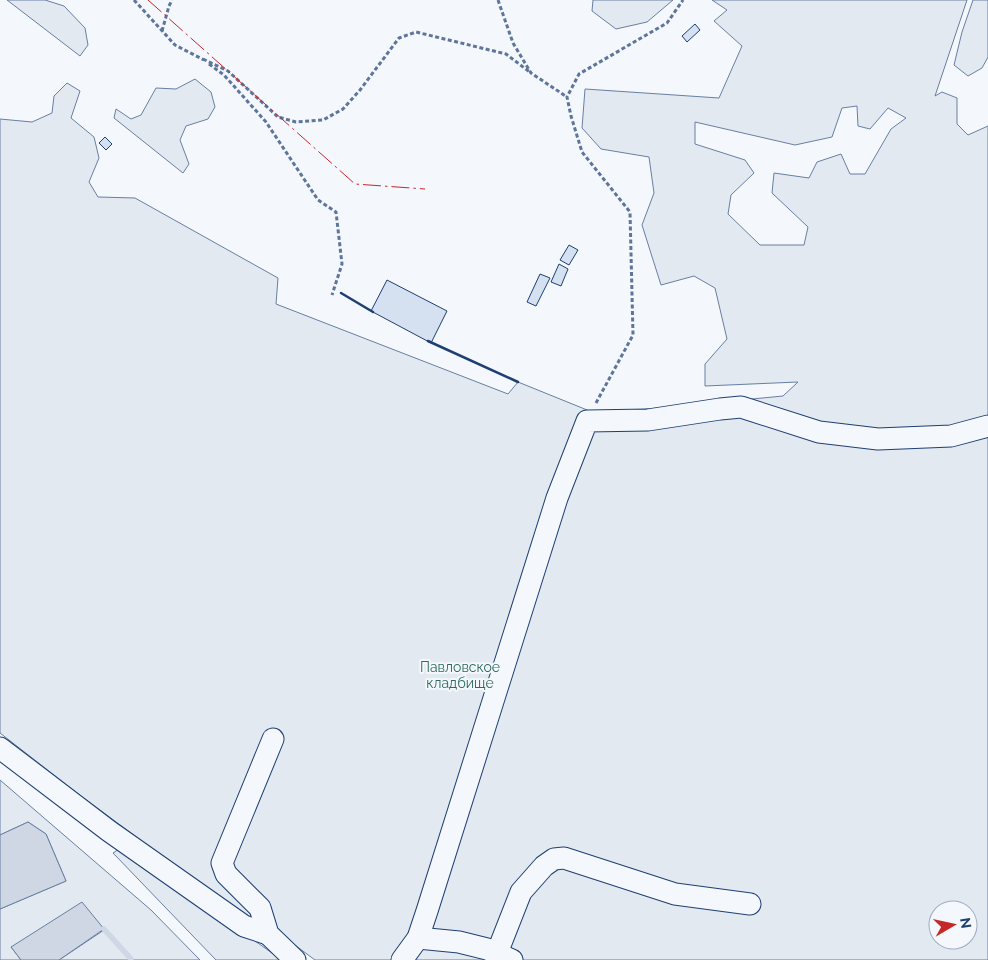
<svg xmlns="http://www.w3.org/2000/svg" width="988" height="960" font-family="Raleway,sans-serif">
  <rect width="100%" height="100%" fill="#f4f7fb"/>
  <g fill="#e3e9f0" stroke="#687fa3" fill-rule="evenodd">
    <path d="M7 0H45L64 6 85 28 88 45 80 56Z"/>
    <path d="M593 0H673L647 22 616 29 592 11Z"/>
    <path d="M712 0H967L935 96 942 92 957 98V124L968 135 988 126V960H315L253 914 249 917 239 913 81 796 0 733V119L32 122 52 113 54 96 67 83 80 91 71 118 94 137 99 158 89 182 98 197 135 198 278 278 276 304 508 394 518 382 597 414 783 396 798 382 705 386V364L727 339 715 288 694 276 661 285 642 225 654 193 649 157 601 149 582 128 585 89 719 98 742 46 714 21 727 10ZM857 106 858 126 870 129 888 108 906 118 891 129 865 174H850L841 154 817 162 809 178 774 173 772 193 808 227 804 245H760L728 214 731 195 754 173 745 160 695 144V122L795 145 832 137 842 108ZM938 910H968V940H938Z"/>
    <path d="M973 0H988V57L982 68 968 76 954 65 962 32Z"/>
    <path d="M195 79 211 92 215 107 208 119 186 126 180 140 189 164 183 173 114 118 116 109 131 119 141 115 156 88 176 89Z"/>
    <path d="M0 780 151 910 200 960H59L104 930 11 947 21 960H0V909L66 881 46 834 28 822 0 835Z"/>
    <path d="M122 847 272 953 281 960H216L113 853Z"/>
  </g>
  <g fill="#cfd7e4" stroke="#687fa3">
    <path d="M28 822 46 834 66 881 0 909V835Z"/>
    <path d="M82 902 104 929 59 960H21L11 947Z"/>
  </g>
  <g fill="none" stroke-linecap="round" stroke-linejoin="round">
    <path stroke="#cfd7e4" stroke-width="5.5" d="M104 929 131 959V960"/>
  </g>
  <g fill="#d5e0f0" stroke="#1d3f73">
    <path d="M695 24 700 30 687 42 682 36Z"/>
    <path d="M105 137 112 144 106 150 99 143Z"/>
    <path d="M569 245 578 250 569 265 560 260Z"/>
    <path d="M559 264 568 269 561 286 551 282Z"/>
    <path d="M540 274 550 278 536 306 527 302Z"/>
    <path d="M387 280 447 311 431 343 371 311Z"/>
  </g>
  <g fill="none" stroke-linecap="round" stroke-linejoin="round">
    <defs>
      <g id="minor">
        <path d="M273 739 222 863 226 874 260 908 268 934 295 960"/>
        <path d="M0 748 109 831 244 926 268 934"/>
        <path d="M418 938 459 942 487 949 512 960"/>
        <path d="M497 953 521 892 544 866 554 859 564 858 675 894 750 904"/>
        <path d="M402 960 418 938 427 911 557 498 587 421 648 420 720 409 741 407 819 432 878 439 951 436 988 426"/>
      </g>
    </defs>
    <use href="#minor" stroke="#1d3f73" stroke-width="23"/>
    <g stroke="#5e769c" stroke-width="3" stroke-dasharray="4 2.5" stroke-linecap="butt">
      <path d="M134 0 175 45 204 60"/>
      <path d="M498 0 513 43 531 73 567 97"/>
      <path d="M162 31 169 6 172 0"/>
      <path d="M203 59 228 71 278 117 296 122 323 120 343 109 360 90 399 38 416 32 506 54 531 73"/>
      <path d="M209 64 224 75 266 122 318 200 336 212 342 264 332 295"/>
      <path d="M596 403 633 335 630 212 582 152 571 116 567 97 579 74 667 23 683 0"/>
    </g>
    <use href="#minor" stroke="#f4f7fb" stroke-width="21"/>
    <g stroke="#1d3f73" stroke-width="2.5">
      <path d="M341 293 373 312"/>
      <path d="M428 341 518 382"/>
    </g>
    <path stroke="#c62828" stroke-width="1" stroke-dasharray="18 4 2.5 4" stroke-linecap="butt" d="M148 0 355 184 425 189"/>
  </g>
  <g text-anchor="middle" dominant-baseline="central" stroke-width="4" stroke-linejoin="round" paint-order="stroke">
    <g font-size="14" fill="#2c6c60" stroke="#f4f7fb">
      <text x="460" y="667">Павловское<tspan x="460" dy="16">кладбище</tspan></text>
    </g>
  </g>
  <g transform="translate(953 925) rotate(81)"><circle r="24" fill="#f4f7fb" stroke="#9eadc5"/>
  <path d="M0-4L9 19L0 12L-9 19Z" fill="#c62828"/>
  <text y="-8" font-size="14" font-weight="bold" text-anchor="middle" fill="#1d3f73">N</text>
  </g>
</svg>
